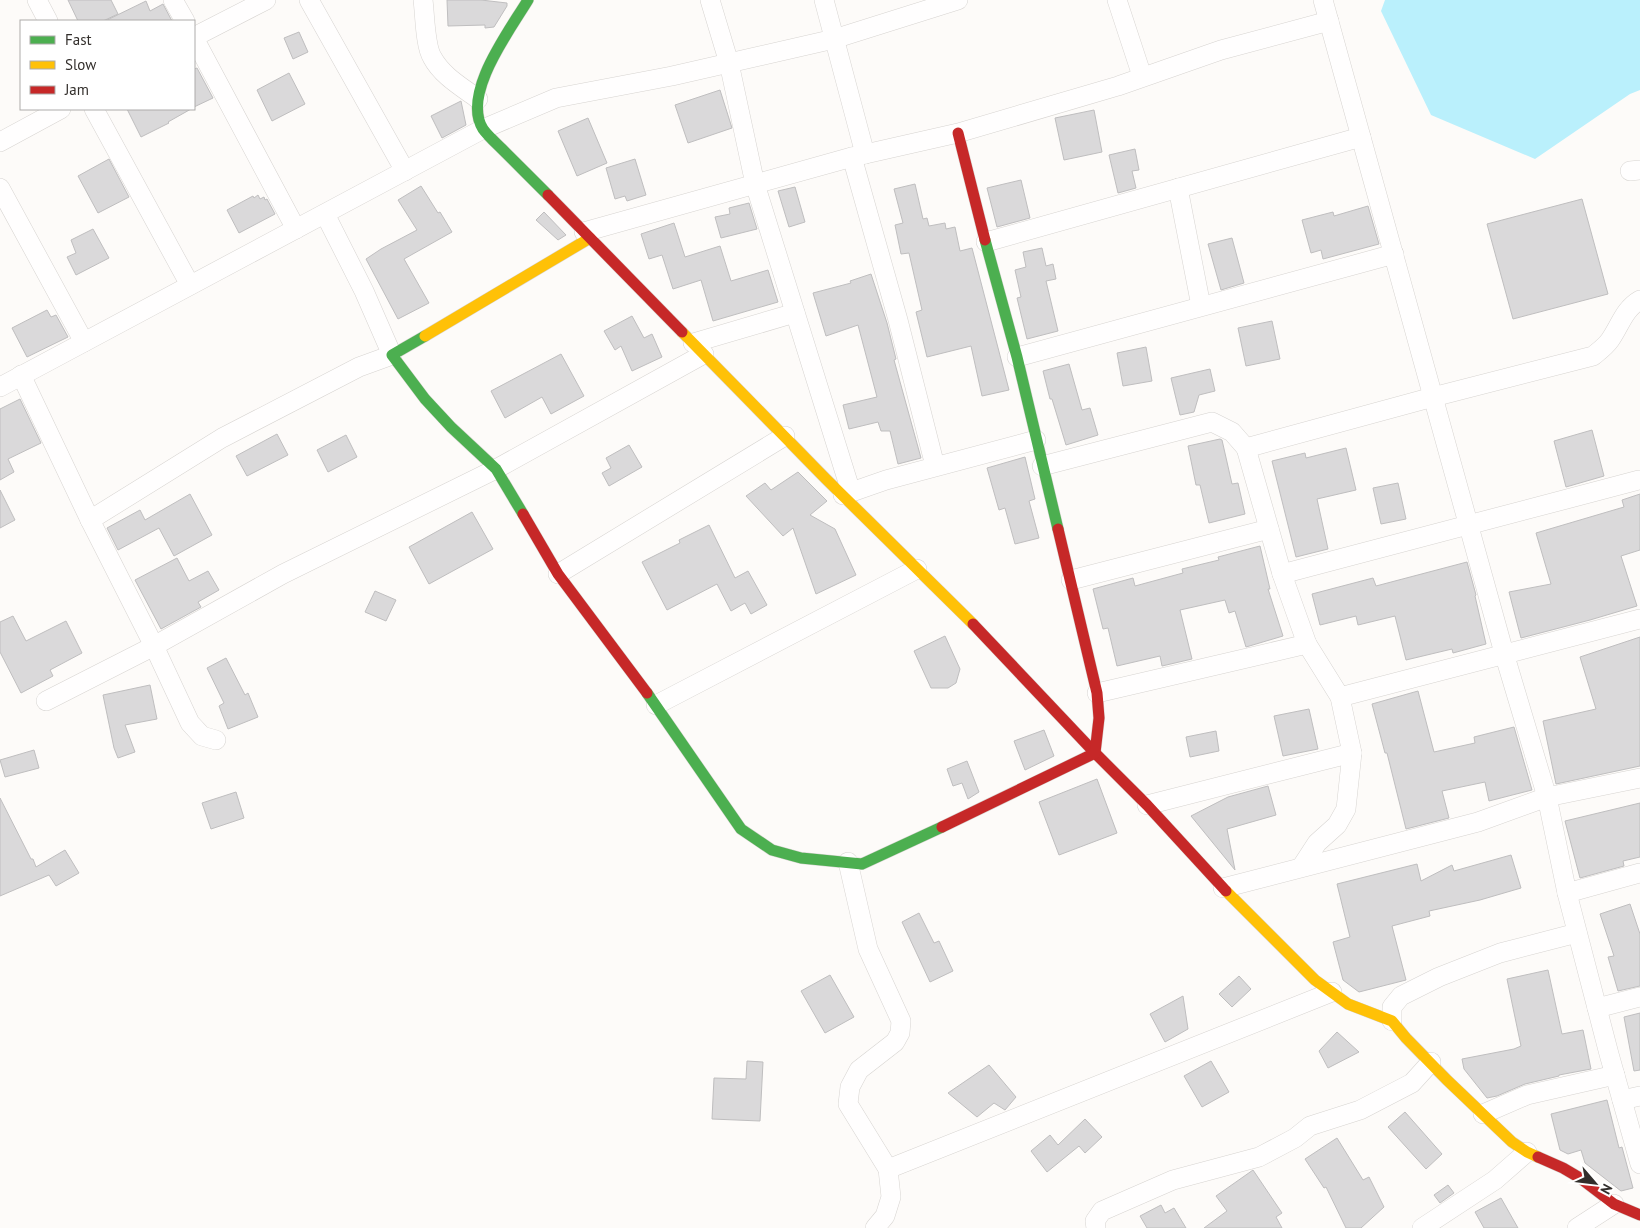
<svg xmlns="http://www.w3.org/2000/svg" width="1640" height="1228" font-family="'PT Sans',sans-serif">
  <rect width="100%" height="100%" fill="#fdfbf9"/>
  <path fill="#baf0fc" d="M1385 0H1640V90L1630 94 1535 159 1431 115 1381 11Z"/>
  <g fill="#dad9da" stroke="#bfbebf">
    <path d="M68 0H111L118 14 103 21H78Z"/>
    <path d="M447 0H481L507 3V6L494 27 485 28V25L448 26Z"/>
    <path d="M146 1 150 11 163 4 172 21H105Z"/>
    <path d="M299 32 308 52 293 59 284 38Z"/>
    <path d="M197 68 213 98 194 107V69Z"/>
    <path d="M289 73 305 104 272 121 257 90Z"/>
    <path d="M720 90 732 128 688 143 675 105Z"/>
    <path d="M461 101 466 125 442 138 431 116Z"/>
    <path d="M127 109H191L168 122 169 123 141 137Z"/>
    <path d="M1094 110 1102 152 1064 160 1055 118Z"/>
    <path d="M588 118 607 163 577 176 558 131Z"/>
    <path d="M1135 149 1139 170 1132 171 1136 188 1118 193 1109 155Z"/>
    <path d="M109 159 129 197 98 213 78 176Z"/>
    <path d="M635 159 646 195 627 201 625 196 615 199 606 168Z"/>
    <path d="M1021 180 1030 218 997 227 987 188Z"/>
    <path d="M915 184 923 219 927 218 929 226 945 223 946 229 955 227 960 251 972 248 1009 390 982 396 971 346 927 357 916 312 922 310 909 253 901 254 895 225 903 223 894 189Z"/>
    <path d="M421 186 438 213 440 212 452 232 404 259 429 303 398 319 366 259 381 249 417 230 398 200Z"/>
    <path d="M795 187 805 222 789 227 778 191Z"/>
    <path d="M258 195 260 199 264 197 265 200 267 199 275 214 239 233 227 210 253 196 254 198Z"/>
    <path d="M1582 199 1608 294 1513 319 1487 224Z"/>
    <path d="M749 203 757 229 721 238 715 217 730 214 729 208Z"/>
    <path d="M1368 206 1379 244 1323 259 1321 250 1311 253 1302 220 1333 212 1334 216Z"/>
    <path d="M544 212 566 235 558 240 536 220Z"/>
    <path d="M674 223 685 257 720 246 731 281 768 270 778 302 713 321 701 280 673 289 662 255 649 259 641 234Z"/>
    <path d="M93 229 109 258 76 275 67 257 76 253 71 240Z"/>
    <path d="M1232 238 1244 283 1221 290 1208 244Z"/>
    <path d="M1042 248 1046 266 1053 264 1056 279 1046 281 1058 331 1027 339 1017 298 1021 297 1015 270 1026 267 1023 252Z"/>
    <path d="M871 274 887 323 896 359 894 360 921 458 898 464 890 431H881L878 422 849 429 843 405 877 397 858 325 826 336 813 293 851 283 850 281Z"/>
    <path d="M47 310 51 317 56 315 68 337 27 357 12 328Z"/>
    <path d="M632 316 644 338 652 334 662 357 632 371 621 346 615 350 604 331Z"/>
    <path d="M1272 321 1280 359 1246 366 1238 328Z"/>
    <path d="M1146 347 1152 381 1123 386 1117 353Z"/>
    <path d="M561 354 584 396 551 414 542 397 505 418 491 391Z"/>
    <path d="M1069 364 1082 410 1090 408 1098 435 1066 445 1052 399H1050L1043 371Z"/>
    <path d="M1210 369 1215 391 1199 395 1194 412 1180 415 1171 378Z"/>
    <path d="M20 399 41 443 8 459 14 472 0 480V409Z"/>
    <path d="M1592 430 1604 476 1566 487 1554 441Z"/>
    <path d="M277 434 288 455 247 476 236 456Z"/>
    <path d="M346 435 357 457 328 472 317 450Z"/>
    <path d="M1220 439 1222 440 1232 484 1238 483 1245 514 1209 523 1200 485H1196L1188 446Z"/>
    <path d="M629 445 642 467 609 486 602 473 611 468 606 458Z"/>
    <path d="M1346 448 1356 490 1317 499 1328 549 1296 557 1272 461 1305 453 1306 458Z"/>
    <path d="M1025 457 1035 499 1029 501 1039 538 1015 544 1005 508 999 510 987 468Z"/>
    <path d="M798 472 827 501 810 515 835 529 856 575 816 594 793 528 783 536 746 496 765 483 771 490Z"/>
    <path d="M1398 483 1406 519 1381 524 1373 488Z"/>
    <path d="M0 490 15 520 0 528Z"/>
    <path d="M190 494 212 535 174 556 159 528 118 550 107 528 140 510 145 520Z"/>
    <path d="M1640 494V550L1621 556 1637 606 1590 620 1521 638 1509 592 1551 584 1536 533 1624 507 1622 500Z"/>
    <path d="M472 512 493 549 429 584 409 547Z"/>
    <path d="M709 525 735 578 748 571 767 605 751 614 745 603 731 611 717 584 667 610 642 562 680 543 679 540Z"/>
    <path d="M1260 546 1270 589H1268L1283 636 1246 647 1235 611 1229 613 1225 600 1180 610 1192 659 1162 666 1160 656 1117 666 1108 628 1103 629 1093 589 1133 578 1135 586 1183 573 1182 569 1219 560 1218 557Z"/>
    <path d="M177 558 189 581 208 571 219 590 198 602 201 607 161 629 135 580Z"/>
    <path d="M1467 562 1476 595 1475 596 1486 644 1453 653 1452 649 1406 660 1395 616 1358 625 1356 616 1320 625 1312 594 1373 578 1376 586Z"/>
    <path d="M375 591 396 600 386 621 365 612Z"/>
    <path d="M13 616 26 641 66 621 82 653 50 670 53 676 21 693 0 652V622Z"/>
    <path d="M945 636 960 669 956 683 948 688H931L914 651Z"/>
    <path d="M1640 637V766L1556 784 1543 721 1596 709 1580 657Z"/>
    <path d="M226 658 245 695 248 693 258 717 228 729 219 706 224 703 207 668Z"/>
    <path d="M150 685 157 719 125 725 135 752 118 758 114 748 103 695Z"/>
    <path d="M1418 691 1434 752 1475 743 1474 737 1514 727 1532 790 1489 801 1485 782 1442 791 1449 818 1406 829 1387 753H1385L1372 704Z"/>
    <path d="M1309 709 1318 749 1283 756 1274 716Z"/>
    <path d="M1044 730 1054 756 1025 770 1014 741Z"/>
    <path d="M1216 731 1219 751 1190 757 1186 737Z"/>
    <path d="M34 750 39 768 5 777 0 760Z"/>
    <path d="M967 761 979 792 968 799 962 783 953 786 947 769Z"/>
    <path d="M1097 779 1117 833 1059 855 1039 802Z"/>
    <path d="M1268 786 1276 815 1227 829 1235 870 1191 816 1228 797Z"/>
    <path d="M236 792 244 818 211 829 202 803Z"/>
    <path d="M0 798 31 859H33L36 867 65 850 79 873 56 886 49 875 0 896Z"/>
    <path d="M1640 803V857L1623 861 1624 866 1580 878 1565 821Z"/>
    <path d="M1511 855 1521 888 1480 900 1429 911 1430 916 1392 926 1406 980 1359 992 1343 980 1333 942 1350 937 1337 884 1417 864 1421 881 1452 865 1454 871Z"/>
    <path d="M1630 904 1640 934V986L1618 991 1608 957 1614 956 1600 914Z"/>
    <path d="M919 913 934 943 939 941 953 971 930 982 902 922Z"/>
    <path d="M1548 970 1562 1034 1583 1030 1591 1069 1559 1075V1076L1525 1084 1497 1096 1487 1098 1464 1069 1462 1059 1514 1049 1521 1046 1507 979Z"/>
    <path d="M830 975 854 1017 825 1033 801 991Z"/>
    <path d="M1239 976 1251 989 1232 1007 1219 994Z"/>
    <path d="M1183 996 1188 1029 1165 1042 1150 1014Z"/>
    <path d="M1640 1013V1070L1634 1071 1624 1017Z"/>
    <path d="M1337 1032 1359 1052 1328 1068 1319 1051Z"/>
    <path d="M747 1061 763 1062 760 1121 712 1119 714 1078 746 1079Z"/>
    <path d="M1211 1061 1229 1092 1202 1107 1184 1076Z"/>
    <path d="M989 1065 1016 1097 1005 1110 994 1103 977 1117 948 1093Z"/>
    <path d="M1607 1100 1619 1148 1622 1147 1633 1188 1621 1191 1585 1163 1581 1150 1568 1154 1560 1150 1551 1114Z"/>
    <path d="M1405 1112 1442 1154 1426 1169 1388 1127Z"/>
    <path d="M1085 1119 1102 1137 1085 1153 1079 1146 1047 1172 1031 1151 1050 1135 1058 1145Z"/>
    <path d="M1337 1138 1363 1180 1369 1177 1384 1207 1361 1228H1346L1326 1187 1324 1188 1305 1159Z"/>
    <path d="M1253 1170 1282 1213 1276 1217 1282 1228H1204L1227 1211 1216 1196Z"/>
    <path d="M1448 1185 1454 1193 1440 1203 1434 1195Z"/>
    <path d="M1501 1198 1518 1228H1484L1475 1212Z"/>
    <path d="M1161 1205 1165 1213 1174 1208 1186 1228H1147L1140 1216Z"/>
  </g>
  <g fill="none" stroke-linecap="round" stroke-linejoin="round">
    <defs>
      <g id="street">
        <path d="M37 0 48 21"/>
        <path d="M173 0 185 21"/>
        <path d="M309 0 405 171"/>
        <path d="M423 0C425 15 425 45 432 57 442 76 462 87 478 99"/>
        <path d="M710 0 729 63 755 184 851 492"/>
        <path d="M824 0 865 154"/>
        <path d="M1117 0 1142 76"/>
        <path d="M1323 0 1504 653 1547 797 1567 893 1609 1054 1640 1164"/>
        <path d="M194 37 266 0"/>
        <path d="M194 38 296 229"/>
        <path d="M94 109 190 285"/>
        <path d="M0 142 61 109"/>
        <path d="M852 157 898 320 935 466"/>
        <path d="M1630 171 1640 170"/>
        <path d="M0 188 84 342"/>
        <path d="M1178 188 1201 306"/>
        <path d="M584 232 852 157 958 133 1118 86 1221 50 1329 21"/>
        <path d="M986 242 1361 137"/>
        <path d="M693 343 795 313"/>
        <path d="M1017 357 1394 254"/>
        <path d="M21 375 90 520 154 646 190 723 202 736 216 740"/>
        <path d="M0 387 483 129 556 98 672 76 834 39 958 0"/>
        <path d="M1042 466 1212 422 1232 432 1246 448"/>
        <path d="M843 495 886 480 1036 440"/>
        <path d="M90 520 222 438 359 367 392 355 364 291 325 214"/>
        <path d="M558 574 785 436"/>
        <path d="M1282 574 1639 480"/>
        <path d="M1071 580 1269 529"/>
        <path d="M1097 693 1307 644"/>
        <path d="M1340 697 1640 619"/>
        <path d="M46 701 154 646 283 574 496 469 704 354"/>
        <path d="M656 705 917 569"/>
        <path d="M1147 805 1352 753"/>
        <path d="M848 862 868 949 901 1021 900 1033 895 1042 859 1070 850 1087 848 1104 888 1169 891 1197 885 1216 875 1228"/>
        <path d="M1302 866 1317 843 1337 825 1346 809 1352 753 1340 697 1307 644 1282 574 1246 448 1433 397 1593 356C1599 351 1605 347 1610 340 1620 326 1624 309 1640 300"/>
        <path d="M1223 888 1478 822 1547 797 1640 778"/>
        <path d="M1567 893 1640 873"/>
        <path d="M1597 1008 1640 997"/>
        <path d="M1392 1021V1007L1401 996 1439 977 1500 953 1577 933"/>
        <path d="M1622 1100 1640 1096"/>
        <path d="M1483 1114 1527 1095 1615 1075"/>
        <path d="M888 1169 1332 992"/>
        <path d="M1096 1228 1095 1221 1102 1211 1173 1180 1259 1157 1295 1138 1310 1126 1360 1110 1412 1083 1431 1062"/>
        <path d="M1422 1228 1495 1180 1527 1152"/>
        <path d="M1577 1228 1614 1204"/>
      </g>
      <g id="fast">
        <path d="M528 0C510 30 461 94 483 129 488 136 496 143 502 149 517 164 533 180 548 195"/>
        <path d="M985 240 1017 357 1058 529"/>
        <path d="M425 336 392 355 425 399 451 427 496 469 523 514"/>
        <path d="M647 693 741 829 772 850 801 858 862 864 942 827"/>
      </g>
      <g id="slow">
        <path d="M682 332 826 479 973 624"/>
        <path d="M425 336 590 238"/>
        <path d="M1226 891 1315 980 1348 1004 1392 1021 1406 1038 1447 1080 1512 1142 1527 1152 1538 1157"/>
      </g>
      <g id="jam">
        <path d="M958 133 985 240"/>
        <path d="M548 195 682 332"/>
        <path d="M523 514 558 574 647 693"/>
        <path d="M973 624 1095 753 1147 805 1226 891"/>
        <path d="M942 827 1095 753 1099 718 1097 693 1058 529"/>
        <path d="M1538 1157 1563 1168 1580 1178 1614 1204 1640 1215"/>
      </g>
    </defs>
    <use href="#street" stroke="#d7d4d1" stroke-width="20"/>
    <use href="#fast" stroke="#d7d4d1" stroke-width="12"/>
    <use href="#slow" stroke="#d7d4d1" stroke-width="12"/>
    <use href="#jam" stroke="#d7d4d1" stroke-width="12"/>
    <use href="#street" stroke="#fffefe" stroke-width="19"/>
    <use href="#fast" stroke="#4caf50" stroke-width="11"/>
    <use href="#slow" stroke="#ffc107" stroke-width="11"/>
    <use href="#jam" stroke="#c62828" stroke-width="11"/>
  </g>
  <rect x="20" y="20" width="175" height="90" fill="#ffffff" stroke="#adabaa"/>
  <rect x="30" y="36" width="25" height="8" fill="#4caf50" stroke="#adabaa"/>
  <text x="65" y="45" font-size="15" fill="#322e2b">Fast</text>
  <rect x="30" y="61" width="25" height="8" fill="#ffc107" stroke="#adabaa"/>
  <text x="65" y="70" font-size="15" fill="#322e2b">Slow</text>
  <rect x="30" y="86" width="25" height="8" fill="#c62828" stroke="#adabaa"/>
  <text x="65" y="95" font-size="15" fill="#322e2b">Jam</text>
  <g transform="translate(1595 1183) rotate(118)" stroke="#ffffff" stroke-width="4" paint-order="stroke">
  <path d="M0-4L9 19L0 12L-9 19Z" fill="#322e2b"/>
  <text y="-8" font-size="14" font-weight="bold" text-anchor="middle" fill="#322e2b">N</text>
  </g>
</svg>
